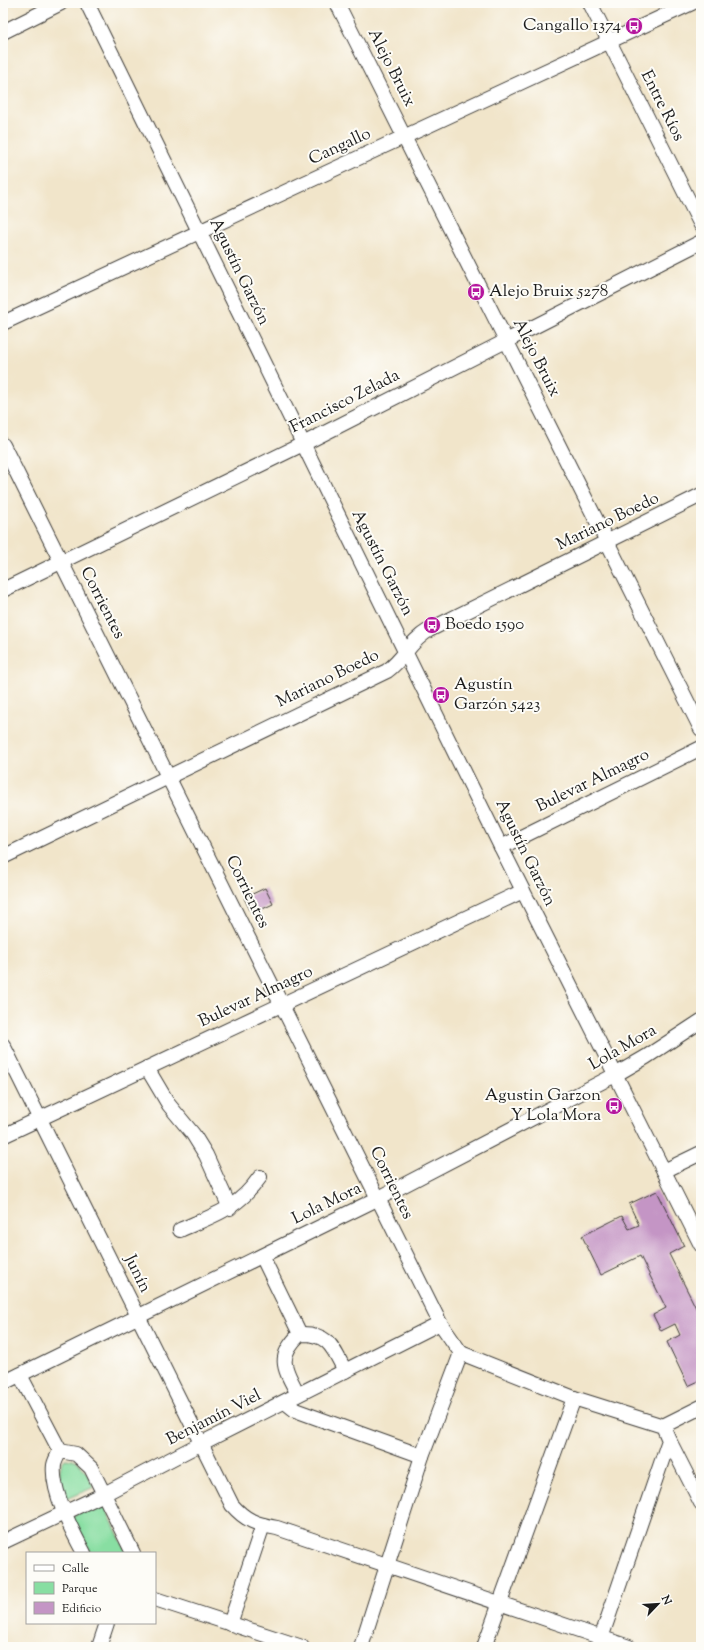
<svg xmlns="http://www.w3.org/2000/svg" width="704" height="1650" font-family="'Sorts Mill Goudy',serif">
  <rect width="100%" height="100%" fill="#fdfcf7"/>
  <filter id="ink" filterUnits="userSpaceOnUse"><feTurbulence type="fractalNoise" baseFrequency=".025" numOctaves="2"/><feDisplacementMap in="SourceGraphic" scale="8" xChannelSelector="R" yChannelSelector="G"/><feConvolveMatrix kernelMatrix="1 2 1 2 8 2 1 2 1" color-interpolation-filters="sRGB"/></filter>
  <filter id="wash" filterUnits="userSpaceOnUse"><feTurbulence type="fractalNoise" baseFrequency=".012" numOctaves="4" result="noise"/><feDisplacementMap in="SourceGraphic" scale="16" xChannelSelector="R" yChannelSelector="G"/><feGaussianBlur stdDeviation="0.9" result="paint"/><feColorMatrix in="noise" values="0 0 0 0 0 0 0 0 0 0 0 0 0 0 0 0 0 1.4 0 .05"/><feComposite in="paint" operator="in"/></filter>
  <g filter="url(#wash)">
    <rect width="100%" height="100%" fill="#f1e5ca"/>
    <g fill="#88dea2" stroke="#527d5f">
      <path d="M65 1459 76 1460 86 1472 94 1487 65 1500C62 1487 55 1470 65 1459Z"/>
      <path d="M100 1503 104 1505 127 1553H91L89 1549 73 1518 77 1513Z"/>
    </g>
    <g id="blocks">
      <g fill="#c495c5">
        <path d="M265 888 273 904 252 914 244 898Z"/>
        <path d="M657 1191 684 1246 669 1254 701 1318V1380L688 1386 667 1342 680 1335 675 1324 661 1331 653 1315 666 1308 640 1256 601 1275 582 1236 622 1216 629 1229 639 1225 629 1204Z"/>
      </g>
    </g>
  </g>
  <g filter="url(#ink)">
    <use href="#blocks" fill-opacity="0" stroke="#3c3a36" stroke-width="1"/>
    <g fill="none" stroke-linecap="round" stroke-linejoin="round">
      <defs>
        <g id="minor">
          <path d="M87 3 501 847 701 1245"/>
          <path d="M337 3 701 729"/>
          <path d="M590 3 701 225"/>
          <path d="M3 32 61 3"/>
          <path d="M3 323 692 3"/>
          <path d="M3 445 440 1323 461 1353"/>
          <path d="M3 590 303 444 701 242"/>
          <path d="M501 847 701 748"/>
          <path d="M3 857 387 671C405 658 409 642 429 630L701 495"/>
          <path d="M3 1045 232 1505C246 1521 256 1524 277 1528L629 1647"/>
          <path d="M147 1068 169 1105 193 1134 206 1155 230 1208"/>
          <path d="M3 1136 523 891"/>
          <path d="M664 1171 701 1153"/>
          <path d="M180 1230C214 1215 238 1209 260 1177"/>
          <path d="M262 1256 300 1334"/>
          <path d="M461 1353 574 1398 663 1426 669 1440 598 1647"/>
          <path d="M20 1375 60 1451"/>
          <path d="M3 1383 379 1198 615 1075 646 1057 701 1021"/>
          <path d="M298 1394C284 1368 276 1357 300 1334 329 1333 333 1348 345 1371"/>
          <path d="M285 1402 295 1410 422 1456"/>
          <path d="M663 1426 701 1407"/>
          <path d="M669 1440 701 1503"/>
          <path d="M3 1542 104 1494 202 1443 440 1323"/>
          <path d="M84 1553C72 1531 51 1491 54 1465 55 1460 58 1455 60 1451L76 1454 91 1468 133 1553"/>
          <path d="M155 1599 302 1647"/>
          <path d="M230 1624 263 1525"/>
          <path d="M99 1647 107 1623"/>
          <path d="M361 1647 422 1456 461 1353"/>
          <path d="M484 1647 574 1398"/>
        </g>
      </defs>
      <use href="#minor" stroke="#3c3a36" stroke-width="16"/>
      <use href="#minor" stroke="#fff" stroke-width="14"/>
    </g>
  </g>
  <defs>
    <symbol id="bus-disc" viewBox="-11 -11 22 22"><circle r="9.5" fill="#b5179e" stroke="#fdfcf7"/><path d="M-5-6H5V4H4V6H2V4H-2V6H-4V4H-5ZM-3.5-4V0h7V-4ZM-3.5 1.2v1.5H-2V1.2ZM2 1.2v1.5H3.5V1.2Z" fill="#fff"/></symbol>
  </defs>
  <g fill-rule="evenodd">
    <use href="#bus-disc" x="624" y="16" width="20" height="20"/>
    <use href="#bus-disc" x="466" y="282" width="20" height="20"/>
    <use href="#bus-disc" x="422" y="615" width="20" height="20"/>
    <use href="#bus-disc" x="431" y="685" width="20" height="20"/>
    <use href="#bus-disc" x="604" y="1096" width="20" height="20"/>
  </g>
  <g text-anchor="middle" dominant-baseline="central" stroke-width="4" stroke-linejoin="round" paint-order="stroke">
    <g font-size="17" fill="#1c1c1c" stroke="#fdfcf7" text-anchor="start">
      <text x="621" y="26" text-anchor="end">Cangallo 1374</text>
      <text x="489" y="292">Alejo Bruix 5278</text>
      <text x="445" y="625">Boedo 1590</text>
      <text x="454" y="685">Agustín<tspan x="454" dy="20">Garzón 5423</tspan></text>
      <text x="601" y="1096" text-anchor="end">Agustin Garzon<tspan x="601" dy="20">Y Lola Mora</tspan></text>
    </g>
    <g font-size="17" fill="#1c1c1c" stroke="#fdfcf7">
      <text transform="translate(391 68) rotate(63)">Alejo Bruix</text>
      <text transform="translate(662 106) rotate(63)">Entre Ríos</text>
      <text transform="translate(340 147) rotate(-25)">Cangallo</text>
      <text transform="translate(239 272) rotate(64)">Agustín Garzón</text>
      <text transform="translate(536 358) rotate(63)">Alejo Bruix</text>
      <text transform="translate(345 402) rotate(-27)">Francisco Zelada</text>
      <text transform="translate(608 522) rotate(-26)">Mariano Boedo</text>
      <text transform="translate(382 563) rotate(63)">Agustín Garzón</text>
      <text transform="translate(102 603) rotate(63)">Corrientes</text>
      <text transform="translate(328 679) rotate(-26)">Mariano Boedo</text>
      <text transform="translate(593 781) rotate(-26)">Bulevar Almagro</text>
      <text transform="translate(525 853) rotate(64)">Agustín Garzón</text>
      <text transform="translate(247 892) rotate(64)">Corrientes</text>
      <text transform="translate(256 997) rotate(-25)">Bulevar Almagro</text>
      <text transform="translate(623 1048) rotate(-30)">Lola Mora</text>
      <text transform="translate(391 1183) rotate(64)">Corrientes</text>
      <text transform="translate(327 1204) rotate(-26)">Lola Mora</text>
      <text transform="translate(137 1274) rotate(64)">Junín</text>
      <text transform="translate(214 1418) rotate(-27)">Benjamín Viel</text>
    </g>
  </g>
  <rect width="704" height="1650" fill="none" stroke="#fdfcf7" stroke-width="16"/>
  <rect x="26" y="1552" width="130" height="72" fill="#fdfcf7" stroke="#a3a29f"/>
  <rect x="34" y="1565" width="20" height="6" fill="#ffffff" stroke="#a3a29f"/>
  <text x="62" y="1572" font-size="12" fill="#1c1c1c">Calle</text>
  <rect x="34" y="1582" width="20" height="12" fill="#88dea2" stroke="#a3a29f"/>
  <text x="62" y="1592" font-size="12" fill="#1c1c1c">Parque</text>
  <rect x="34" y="1602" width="20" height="12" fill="#c495c5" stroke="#a3a29f"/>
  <text x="62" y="1612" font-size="12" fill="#1c1c1c">Edificio</text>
  <g transform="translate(658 1604) rotate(65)" stroke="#fdfcf7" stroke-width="3" paint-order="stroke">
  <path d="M0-3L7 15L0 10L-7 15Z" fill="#1c1c1c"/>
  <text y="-6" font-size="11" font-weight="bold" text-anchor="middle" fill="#1c1c1c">N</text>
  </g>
</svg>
